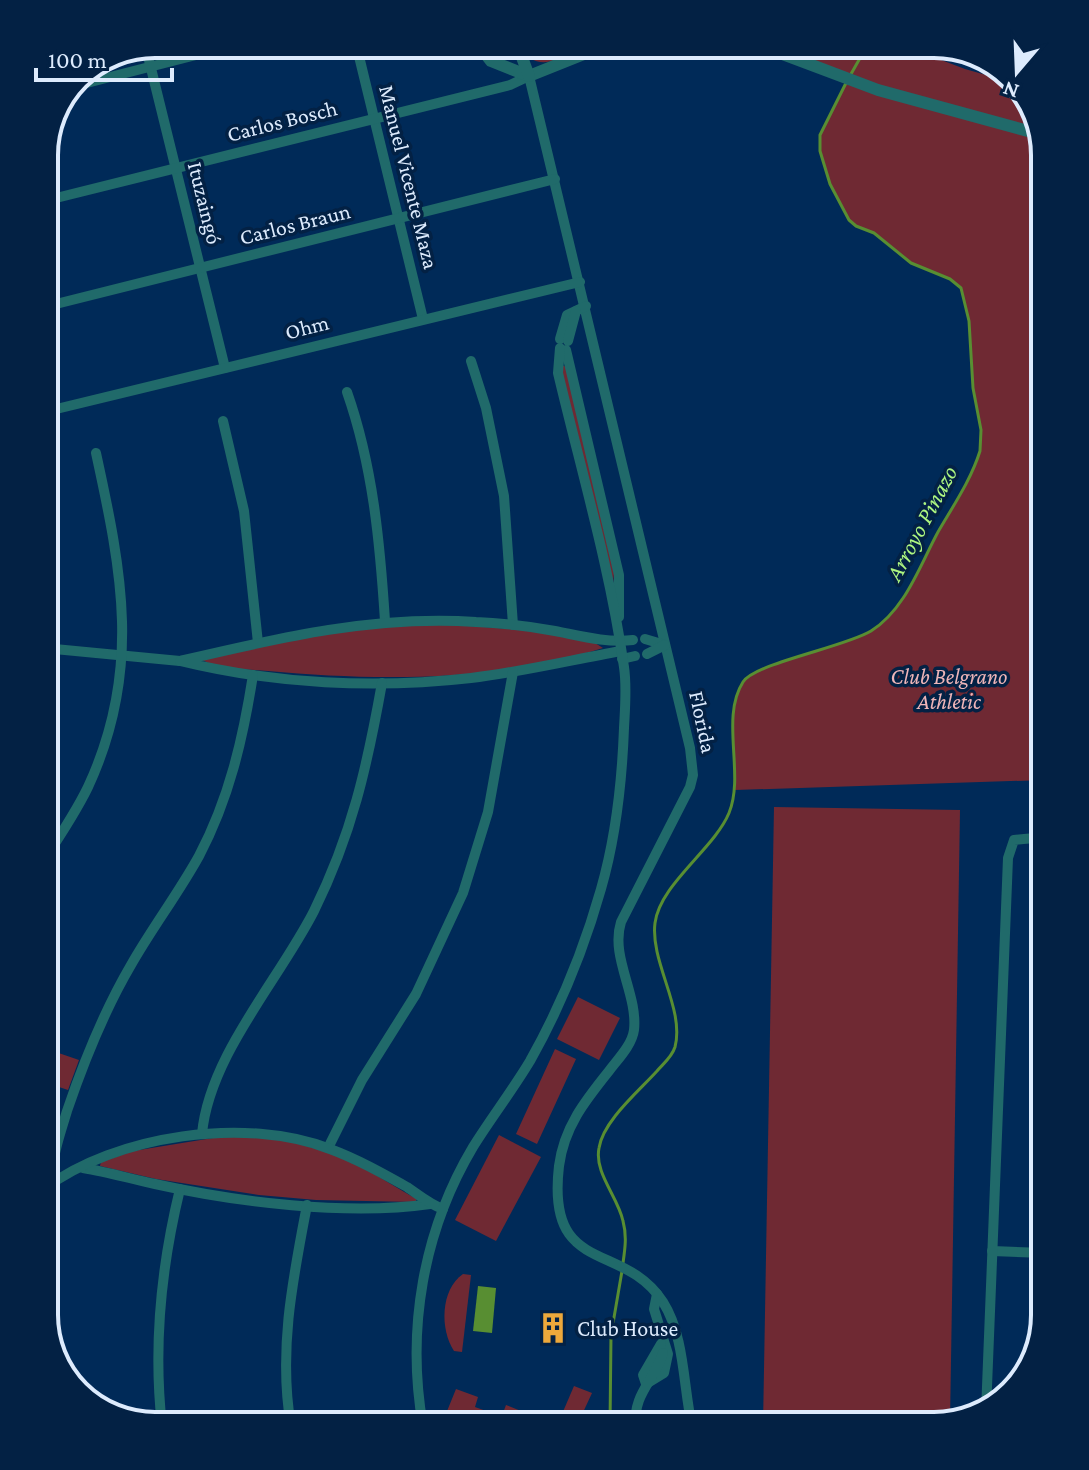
<svg xmlns="http://www.w3.org/2000/svg" width="1089" height="1470" font-family="'Crimson Pro',serif">
  <rect width="100%" height="100%" fill="#002a58"/>
  <g fill="#6f2933">
    <path d="M524 44H592C574 50 549 71 530 58Z"/>
    <path d="M769 44H899L965 69 1014 83 1030 99 1038 129 878 85Z"/>
    <path d="M848 80 1039 134 1045 159 1034 236 1045 238V780L735 790C734 761 727 705 744 681 755 665 843 645 868 632 902 615 920 564 938 533 952 507 971 480 980 451L981 430 973 388 969 321 961 288 950 279 911 263 874 233 856 226 849 220 830 184 820 151V135Z"/>
    <path d="M562 365 566 367 614 573 613 584 559 369Z"/>
    <path d="M432 623 537 631 595 643 603 648C498 682 377 681 268 671 248 669 221 670 202 660L309 634Z"/>
    <path d="M774 807 960 810 950 1422 934 1426H763Z"/>
    <path d="M578 997 620 1018 599 1060 557 1039Z"/>
    <path d="M44 1048 79 1060 68 1090 44 1082Z"/>
    <path d="M555 1049 576 1059 537 1144 516 1134Z"/>
    <path d="M499 1135 541 1157 496 1241 455 1220Z"/>
    <path d="M225 1136C273 1135 321 1146 363 1168 381 1177 398 1189 417 1199L415 1202 316 1200 259 1195 156 1179 100 1166 101 1162 133 1151Z"/>
    <path d="M463 1274 471 1275 462 1352 454 1351C440 1330 440 1290 463 1274Z"/>
    <path d="M574 1386 592 1393 579 1421 562 1414Z"/>
    <path d="M456 1389 478 1397 475 1407 497 1415 493 1426H441Z"/>
    <path d="M506 1405 558 1426H498Z"/>
  </g>
  <path fill="#588e32" d="M478 1286 496 1288 492 1333 473 1331Z"/>
  <g fill="none" stroke-linecap="round" stroke-linejoin="round">
    <g stroke="#588e32" stroke-width="3">
      <path d="M851 74 868 44"/>
      <path d="M623 1263C625 1249 627 1236 623 1221 618 1197 594 1173 599 1148 603 1121 639 1091 657 1071 663 1064 672 1057 675 1047 685 1009 650 962 655 923 660 884 714 849 729 813 745 774 720 718 743 682 755 663 845 647 871 631 905 610 920 565 938 532 953 506 971 480 980 451L981 430 973 388 969 321 961 288 950 279 911 263 874 233 856 226 849 220 830 184 820 151V135L847 81"/>
      <path d="M610 1426 611 1335 622 1271"/>
    </g>
    <g stroke="#206a6a" stroke-width="10">
      <path d="M356 44 423 319"/>
      <path d="M146 48 225 368"/>
      <path d="M75 86 239 44"/>
      <path d="M44 201 510 85 529 76 690 748 693 775 690 787 621 922C610 957 638 994 634 1030 632 1045 618 1059 609 1071 585 1101 564 1127 559 1166 546 1277 623 1240 663 1302 685 1337 683 1386 692 1426"/>
      <path d="M44 307 555 179"/>
      <path d="M560 339 567 315 586 306"/>
      <path d="M568 341 576 311"/>
      <path d="M566 350 619 575V617"/>
      <path d="M471 361 486 408 504 496 513 625"/>
      <path d="M347 392C373 466 380 543 385 621"/>
      <path d="M44 412 580 282"/>
      <path d="M223 421 244 511 258 643"/>
      <path d="M645 639 665 645"/>
      <path d="M44 648 180 661"/>
      <path d="M621 651C571 660 522 672 471 678 375 689 274 684 180 661 278 638 374 615 476 622 502 623 528 626 555 631 581 636 606 643 633 640"/>
      <path d="M647 654 665 645"/>
      <path d="M622 659 635 656"/>
      <path d="M44 860C60 836 76 812 88 787 142 671 122 572 96 453"/>
      <path d="M202 1134C209 1056 279 980 314 911 352 834 367 767 382 683"/>
      <path d="M328 1148 362 1080 416 994 463 893 488 812 513 672"/>
      <path d="M83 1168C108 1172 131 1179 155 1184 236 1202 347 1216 430 1204"/>
      <path d="M52 1183C51 1159 60 1134 67 1111 84 1061 104 1011 131 965 152 928 178 894 199 856 229 799 243 739 253 675"/>
      <path d="M44 1189C115 1135 247 1116 330 1149 357 1159 382 1173 407 1187 419 1195 429 1204 443 1209"/>
      <path d="M992 1251 1045 1253"/>
      <path d="M646 1384 664 1373 668 1354 654 1309 657 1294"/>
      <path d="M646 1384 643 1375 661 1344"/>
      <path d="M986 1412 1008 858 1014 840 1045 837"/>
      <path d="M162 1426C153 1346 161 1267 180 1189"/>
      <path d="M291 1426C278 1351 293 1278 307 1205"/>
      <path d="M423 1426C406 1330 423 1231 473 1147 491 1118 512 1091 530 1061 561 1006 584 949 601 889 616 837 622 782 624 728 625 708 627 687 624 667 610 568 581 470 558 373L560 348"/>
      <path d="M636 1426C632 1395 655 1380 663 1353"/>
    </g>
    <g stroke="#206a6a" stroke-width="12">
      <path d="M478 44 491 61 529 76 609 44"/>
      <path d="M517 44 529 76"/>
      <path d="M756 44 878 90 1039 134"/>
    </g>
    <path stroke="#1dbab9" stroke-width="18" d="M930 44 996 65"/>
  </g>
  <defs>
    <symbol id="building-bare" viewBox="-9 -9 18 18"><path d="M-4-6H4V6H1V3H-1V6H-4ZM-2.5-4.3h1.7v1.8h-1.7ZM.8-4.3h1.7v1.8H.8ZM-2.5-1h1.7V.8h-1.7ZM.8-1h1.7V.8H.8Z" fill="#eda83b" stroke="#032144" stroke-width="2.5" paint-order="stroke"/></symbol>
  </defs>
  <g fill-rule="evenodd">
    <use href="#building-bare" x="531" y="1306" width="44" height="44"/>
  </g>
  <g text-anchor="middle" dominant-baseline="central" stroke-width="7" stroke-linejoin="round" paint-order="stroke">
    <g font-size="22" fill="#ddebfd" stroke="#032144">
      <text transform="translate(282 121) rotate(-14)">Carlos Bosch</text>
      <text transform="translate(409 177) rotate(76)">Manuel Vicente Maza</text>
      <text transform="translate(205 203) rotate(76)">Ituzaingó</text>
      <text transform="translate(295 224) rotate(-14)">Carlos Braun</text>
      <text transform="translate(307 327) rotate(-14)">Ohm</text>
      <text transform="translate(703 722) rotate(78)">Florida</text>
    </g>
    <g font-size="22" font-style="italic" fill="#eeb5b8" stroke="#032144">
      <text x="949" y="676">Club Belgrano<tspan x="949" dy="25">Athletic</tspan></text>
    </g>
    <g font-size="22" fill="#ddebfd" stroke="#032144" text-anchor="start">
      <text x="577" y="1328">Club House</text>
    </g>
    <g font-size="24" font-style="italic" fill="#aef681" stroke="#032144">
      <text transform="translate(921 523) rotate(-62)">Arroyo Pinazo</text>
    </g>
  </g>
  <path d="M0 0H1089V1470H0ZM155 58H934A97 97 0 0 1 1031 155V1315A97 97 0 0 1 934 1412H155A97 97 0 0 1 58 1315V155A97 97 0 0 1 155 58Z" fill="#032144" fill-rule="evenodd"/>
  <path fill="none" stroke="#ddebfd" stroke-width="4" d="M155 58H934A97 97 0 0 1 1031 155V1315A97 97 0 0 1 934 1412H155A97 97 0 0 1 58 1315V155A97 97 0 0 1 155 58Z"/>
  <g transform="translate(1017 72) rotate(199)" stroke="#032144" stroke-width="6" paint-order="stroke">
  <path d="M0-6L14 30L0 20L-14 30Z" fill="#ddebfd"/>
  <text y="-12" font-size="22" font-weight="bold" text-anchor="middle" fill="#ddebfd">N</text>
  </g>
  <path d="M36 68v12h136v-12" fill="none" stroke="#ddebfd" stroke-width="4"/>
  <text x="48" y="68" font-size="24" fill="#ddebfd" stroke="#032144" stroke-width="6" paint-order="stroke">100 m</text>
</svg>
